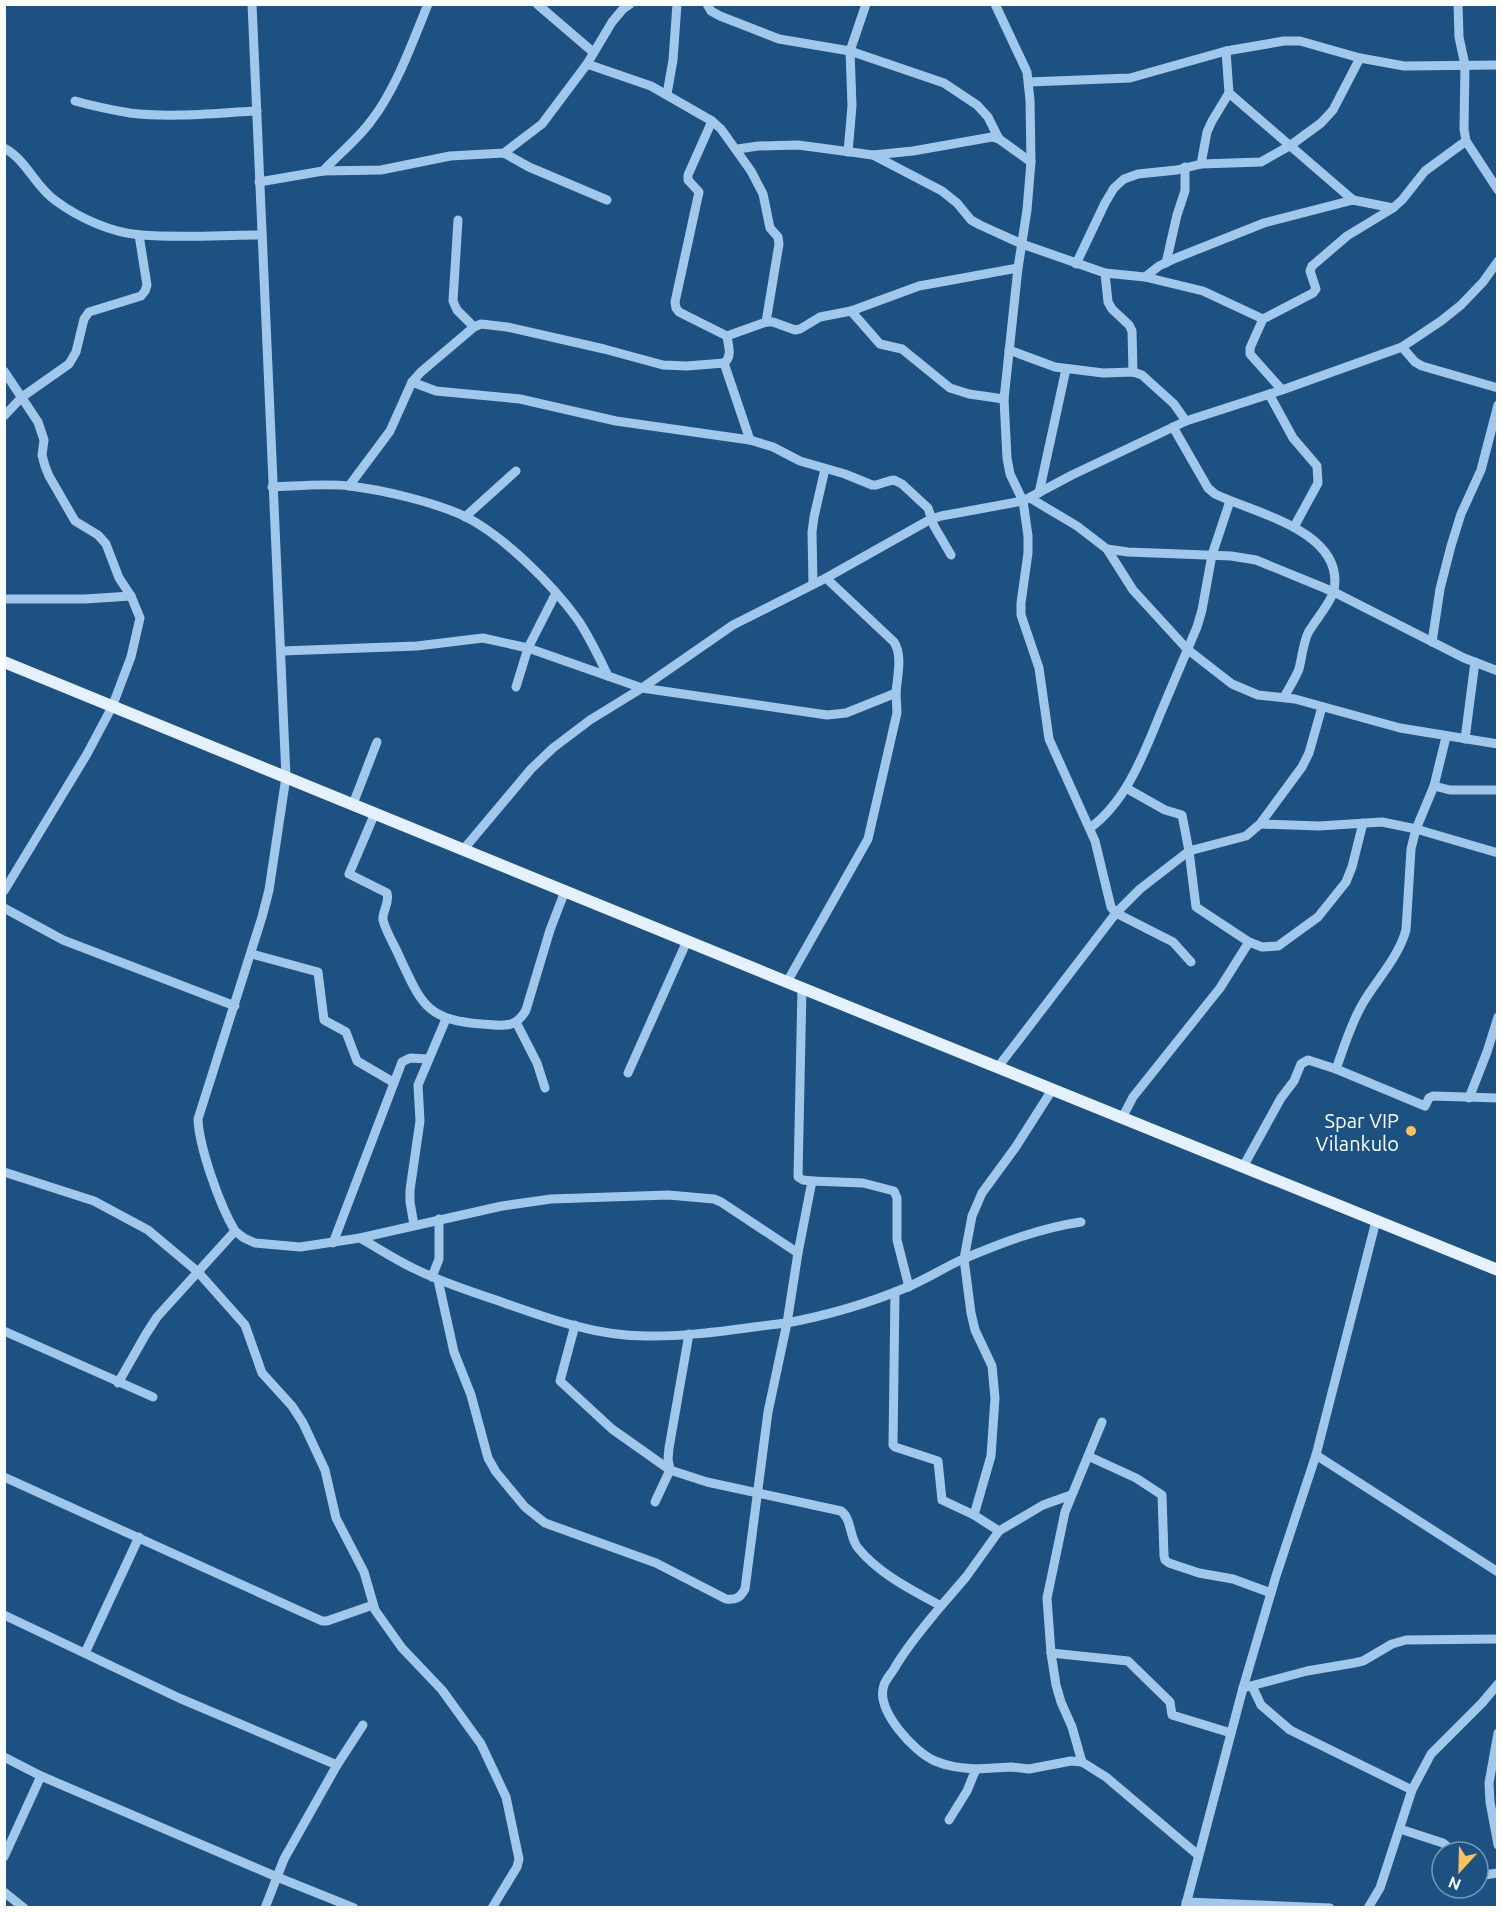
<svg xmlns="http://www.w3.org/2000/svg" width="1502" height="1912" font-family="Ubuntu,sans-serif">
  <rect width="100%" height="100%" fill="#1c5182"/>
  <g fill="none" stroke-linecap="round" stroke-linejoin="round">
    <g stroke="#a1c8ea" stroke-width="9">
      <path d="M537 4 593 52"/>
      <path d="M707 4 711 11 720 16 779 39 850 51 944 83 977 105 988 117 999 139"/>
      <path d="M995 4 1027 72 1030 100 1031 162 1027 210 1018 268 1004 399 1007 458 1010 474 1023 501 1028 536V553L1021 603V615L1039 668 1049 739 1095 841 1111 907 1116 913 1173 942 1191 962"/>
      <path d="M587 64 651 86 712 121 721 129 751 171 763 194 770 228 778 237 779 244 766 322"/>
      <path d="M1029 82 1130 78 1226 51 1284 41H1300L1360 58 1404 66 1498 65"/>
      <path d="M1229 93 1353 200"/>
      <path d="M667 94 673 60 677 4"/>
      <path d="M75 101C93 106 112 110 130 113 172 118 215 113 257 111"/>
      <path d="M712 121 688 175V180L699 192 675 302 676 308 679 312 727 336"/>
      <path d="M1466 141 1498 190"/>
      <path d="M4 148C27 160 35 187 56 201 79 218 112 233 141 235 181 238 222 235 262 235"/>
      <path d="M738 149 758 146 798 145 873 155 913 151 992 137 999 139 1031 162"/>
      <path d="M848 152 852 106 850 51 866 4"/>
      <path d="M504 153 529 167 607 200"/>
      <path d="M873 155 942 191 957 203 971 220 980 225 1022 244 1105 273 1145 277 1159 266 1176 258 1264 223 1353 200 1393 208 1402 200 1425 171 1466 141 1464 129 1465 65 1459 37 1458 4"/>
      <path d="M1201 164 1261 162 1291 145 1321 123 1333 110 1360 58"/>
      <path d="M323 171C339 154 358 139 371 121 396 89 413 41 428 4"/>
      <path d="M259 182 323 171 381 170 450 156 504 153 542 124 587 64 612 22 623 9 630 4"/>
      <path d="M458 220 453 301 457 310 474 327"/>
      <path d="M1166 263 1177 215 1185 191V167"/>
      <path d="M1076 264 1105 203 1114 188 1124 179 1138 174 1177 170 1201 164 1207 132 1212 121 1229 93 1226 51"/>
      <path d="M1105 273 1108 302 1112 309 1129 325 1132 331 1133 372"/>
      <path d="M1145 277 1203 291 1263 319"/>
      <path d="M851 311 919 286 1018 268"/>
      <path d="M1402 347 1415 362 1422 366 1498 388"/>
      <path d="M1009 350 1055 367 1103 373 1133 372 1142 375 1174 404 1186 421"/>
      <path d="M724 363 750 440"/>
      <path d="M4 371 38 422 44 440 42 455 45 466 49 476 75 521 98 535 106 544 119 578 131 596 140 618 131 657 112 707 87 754 4 891"/>
      <path d="M412 382 436 391 520 399 616 421 750 440 773 447 800 461 845 474 872 485H876L889 481 894 480 902 484 928 508 934 526 951 555"/>
      <path d="M1282 390 1250 354V348L1263 319 1313 293 1316 289 1310 271 1312 266 1347 236 1393 208"/>
      <path d="M1269 394 1293 438 1317 466 1318 483 1294 527"/>
      <path d="M4 416 22 397 69 364 76 352 84 319 89 312 141 296 145 291 147 285 139 235"/>
      <path d="M1173 427 1208 488 1215 494C1254 513 1345 531 1334 590 1331 603 1315 620 1308 633 1303 644 1302 657 1299 669 1295 679 1289 688 1284 697"/>
      <path d="M349 486 390 431 412 382 421 372 474 327 481 324 507 327 604 349 663 365 687 366 724 363C733 356 728 345 727 336L766 322H773L795 330 800 329 820 317 851 311 880 344 902 349 950 388 969 394 1004 399"/>
      <path d="M272 487C298 486 325 483 350 486 383 490 434 502 464 516 503 535 553 585 578 620 590 638 599 657 608 676"/>
      <path d="M1039 493 1066 369"/>
      <path d="M1030 498 1077 526 1107 549 1128 552 1231 556 1256 560 1334 592 1464 658 1498 671"/>
      <path d="M465 517 516 471"/>
      <path d="M1107 549 1133 590 1187 649 1232 684 1258 695 1295 699 1400 728 1498 744"/>
      <path d="M826 578 894 642C903 656 897 677 896 693"/>
      <path d="M813 584 812 532 814 517 825 469"/>
      <path d="M4 599H85L131 596"/>
      <path d="M1432 642 1440 589 1451 546 1461 514 1481 470 1498 405"/>
      <path d="M282 651 417 646 483 638 528 648 642 688 827 715 846 713 896 693 897 713 868 839 787 982"/>
      <path d="M516 687 528 648 556 593"/>
      <path d="M1465 739 1475 662"/>
      <path d="M1434 786 1450 790H1498"/>
      <path d="M1126 788 1165 810 1182 815 1189 851 1196 907 1249 942 1262 947 1278 946 1318 917 1346 882 1352 867 1363 823"/>
      <path d="M353 804 377 742"/>
      <path d="M375 813 349 874 387 893C390 903 382 911 383 920 386 932 395 946 400 958 422 1005 427 1020 482 1024 502 1025 515 1030 526 1010L550 930 565 891"/>
      <path d="M1260 824 1319 826 1382 822 1416 829 1498 853"/>
      <path d="M1090 828C1127 801 1144 753 1161 712 1173 684 1185 655 1197 627L1202 610 1212 555 1230 501"/>
      <path d="M463 850 531 769 553 748 590 720 642 688 733 625 826 578 931 519 941 516 1023 501 1072 475 1186 421 1282 390 1402 347 1441 321 1461 305 1483 282 1498 261"/>
      <path d="M4 908 63 940 235 1006"/>
      <path d="M252 954 318 972 324 1020 346 1032 357 1061 393 1082"/>
      <path d="M516 1022 537 1063 545 1088"/>
      <path d="M998 1067 1116 913 1140 889 1189 851 1246 836 1260 824 1302 767 1309 753 1322 707"/>
      <path d="M1336 1069C1344 1047 1351 1023 1363 1003 1378 978 1398 958 1406 930L1411 849 1416 829 1434 786 1446 737"/>
      <path d="M628 1073 687 941"/>
      <path d="M1469 1098 1487 1052 1498 1017"/>
      <path d="M1122 1118 1133 1097 1220 988 1249 942"/>
      <path d="M1243 1167 1281 1098 1294 1081 1301 1064 1308 1060 1336 1069 1425 1106 1429 1098 1433 1096 1498 1098"/>
      <path d="M4 1172 94 1201 148 1230 198 1272 245 1325 262 1373 292 1406 303 1423 325 1470 336 1518 364 1572 375 1610 402 1648 442 1690 481 1744 506 1797 519 1859 517 1867 492 1908"/>
      <path d="M812 1181 863 1183 894 1191 897 1198V1240L909 1287"/>
      <path d="M414 1225 410 1202V1190L420 1121 418 1085 446 1019"/>
      <path d="M235 1231 244 1238 255 1243 300 1247 360 1238 502 1206 551 1199 668 1195 714 1199 721 1202 798 1253 787 1323C828 1315 867 1304 905 1288 925 1280 943 1268 963 1259 1001 1243 1040 1228 1081 1222"/>
      <path d="M360 1238C378 1248 396 1260 415 1269 441 1282 469 1291 496 1300 544 1317 594 1336 646 1336 693 1337 740 1328 787 1323L768 1412 745 1589C740 1598 736 1600 726 1599L656 1563 545 1523 525 1507 496 1472 488 1458 471 1395 454 1352 438 1280"/>
      <path d="M333 1243 402 1062 410 1058 428 1059"/>
      <path d="M798 1253 812 1181 803 1180 798 1177 802 988"/>
      <path d="M432 1277 439 1259V1219"/>
      <path d="M895 1292 893 1445 895 1447 938 1461 942 1500 974 1515"/>
      <path d="M575 1325 560 1381 612 1429 670 1470 655 1502"/>
      <path d="M4 1331 153 1397"/>
      <path d="M689 1334 669 1448 668 1459 670 1470 707 1482 841 1511C852 1519 849 1537 858 1548 879 1574 912 1590 941 1606 924 1627 907 1646 894 1669 891 1674 886 1679 884 1685 875 1710 914 1752 935 1761 949 1767 962 1768 976 1769L967 1791 949 1820"/>
      <path d="M118 1383 146 1334 157 1317 235 1231C220 1206 199 1147 198 1119L262 917 269 890 286 777 252 4"/>
      <path d="M1316 1455 1498 1572"/>
      <path d="M1088 1456 1136 1478 1162 1495 1164 1556 1165 1560 1169 1563 1199 1573 1233 1579 1271 1593"/>
      <path d="M4 1477 322 1621H327L373 1605"/>
      <path d="M999 1531 1043 1505 1071 1495"/>
      <path d="M941 1606 966 1577 999 1531 974 1515 991 1456 995 1398 992 1366 975 1330 971 1313 964 1259 972 1216 982 1193 1015 1148 1052 1090"/>
      <path d="M4 1615 179 1698 337 1765 284 1859 277 1877 41 1776 4 1757"/>
      <path d="M85 1653 139 1537"/>
      <path d="M1051 1653 1128 1661 1170 1702 1172 1715 1231 1733"/>
      <path d="M1252 1686 1261 1705 1290 1730 1412 1790"/>
      <path d="M1243 1688 1307 1671 1354 1663 1363 1661 1392 1644 1406 1640 1498 1639"/>
      <path d="M1498 1733 1489 1783 1490 1802 1498 1845"/>
      <path d="M1082 1762 1106 1777 1198 1855"/>
      <path d="M337 1765 363 1725"/>
      <path d="M976 1769 1011 1767 1029 1769 1071 1761 1082 1762 1072 1727 1061 1702 1056 1685 1051 1653 1047 1598 1065 1512 1102 1422"/>
      <path d="M1400 1829 1443 1843 1454 1852"/>
      <path d="M4 1857 41 1776"/>
      <path d="M1478 1876 1498 1873"/>
      <path d="M4 1892 24 1908"/>
      <path d="M1186 1902 1330 1908"/>
      <path d="M265 1908 277 1877 354 1908"/>
      <path d="M1185 1908 1243 1688 1276 1576 1316 1455 1376 1221"/>
      <path d="M1368 1908 1380 1888 1412 1790 1431 1754 1482 1703 1498 1684"/>
    </g>
    <path stroke="#e5f1fe" stroke-width="12" d="M4 662 787 982 1498 1270"/>
  </g>
  <circle fill="#fac15f" stroke="#1c5182" stroke-width="2" cx="1411" cy="1131" r="6"/>
  <g text-anchor="middle" dominant-baseline="central" stroke-width="5" stroke-linejoin="round" paint-order="stroke">
    <g font-size="20" fill="#fff" stroke="#1c5182" text-anchor="end">
      <text x="1399" y="1120">Spar VIP<tspan x="1399" dy="23">Vilankulo</tspan></text>
    </g>
  </g>
  <rect width="1502" height="1912" fill="none" stroke="#ffffff" stroke-width="12"/>
  <g transform="translate(1460 1870) rotate(202)"><circle r="28" fill="#1c5182" stroke="#7797b4" stroke-width="1.5"/>
  <path d="M0-4.5L10 22L0 15L-10 22Z" fill="#fac15f"/>
  <text y="-9" font-size="16" font-weight="bold" text-anchor="middle" fill="#ffffff">N</text>
  </g>
</svg>
